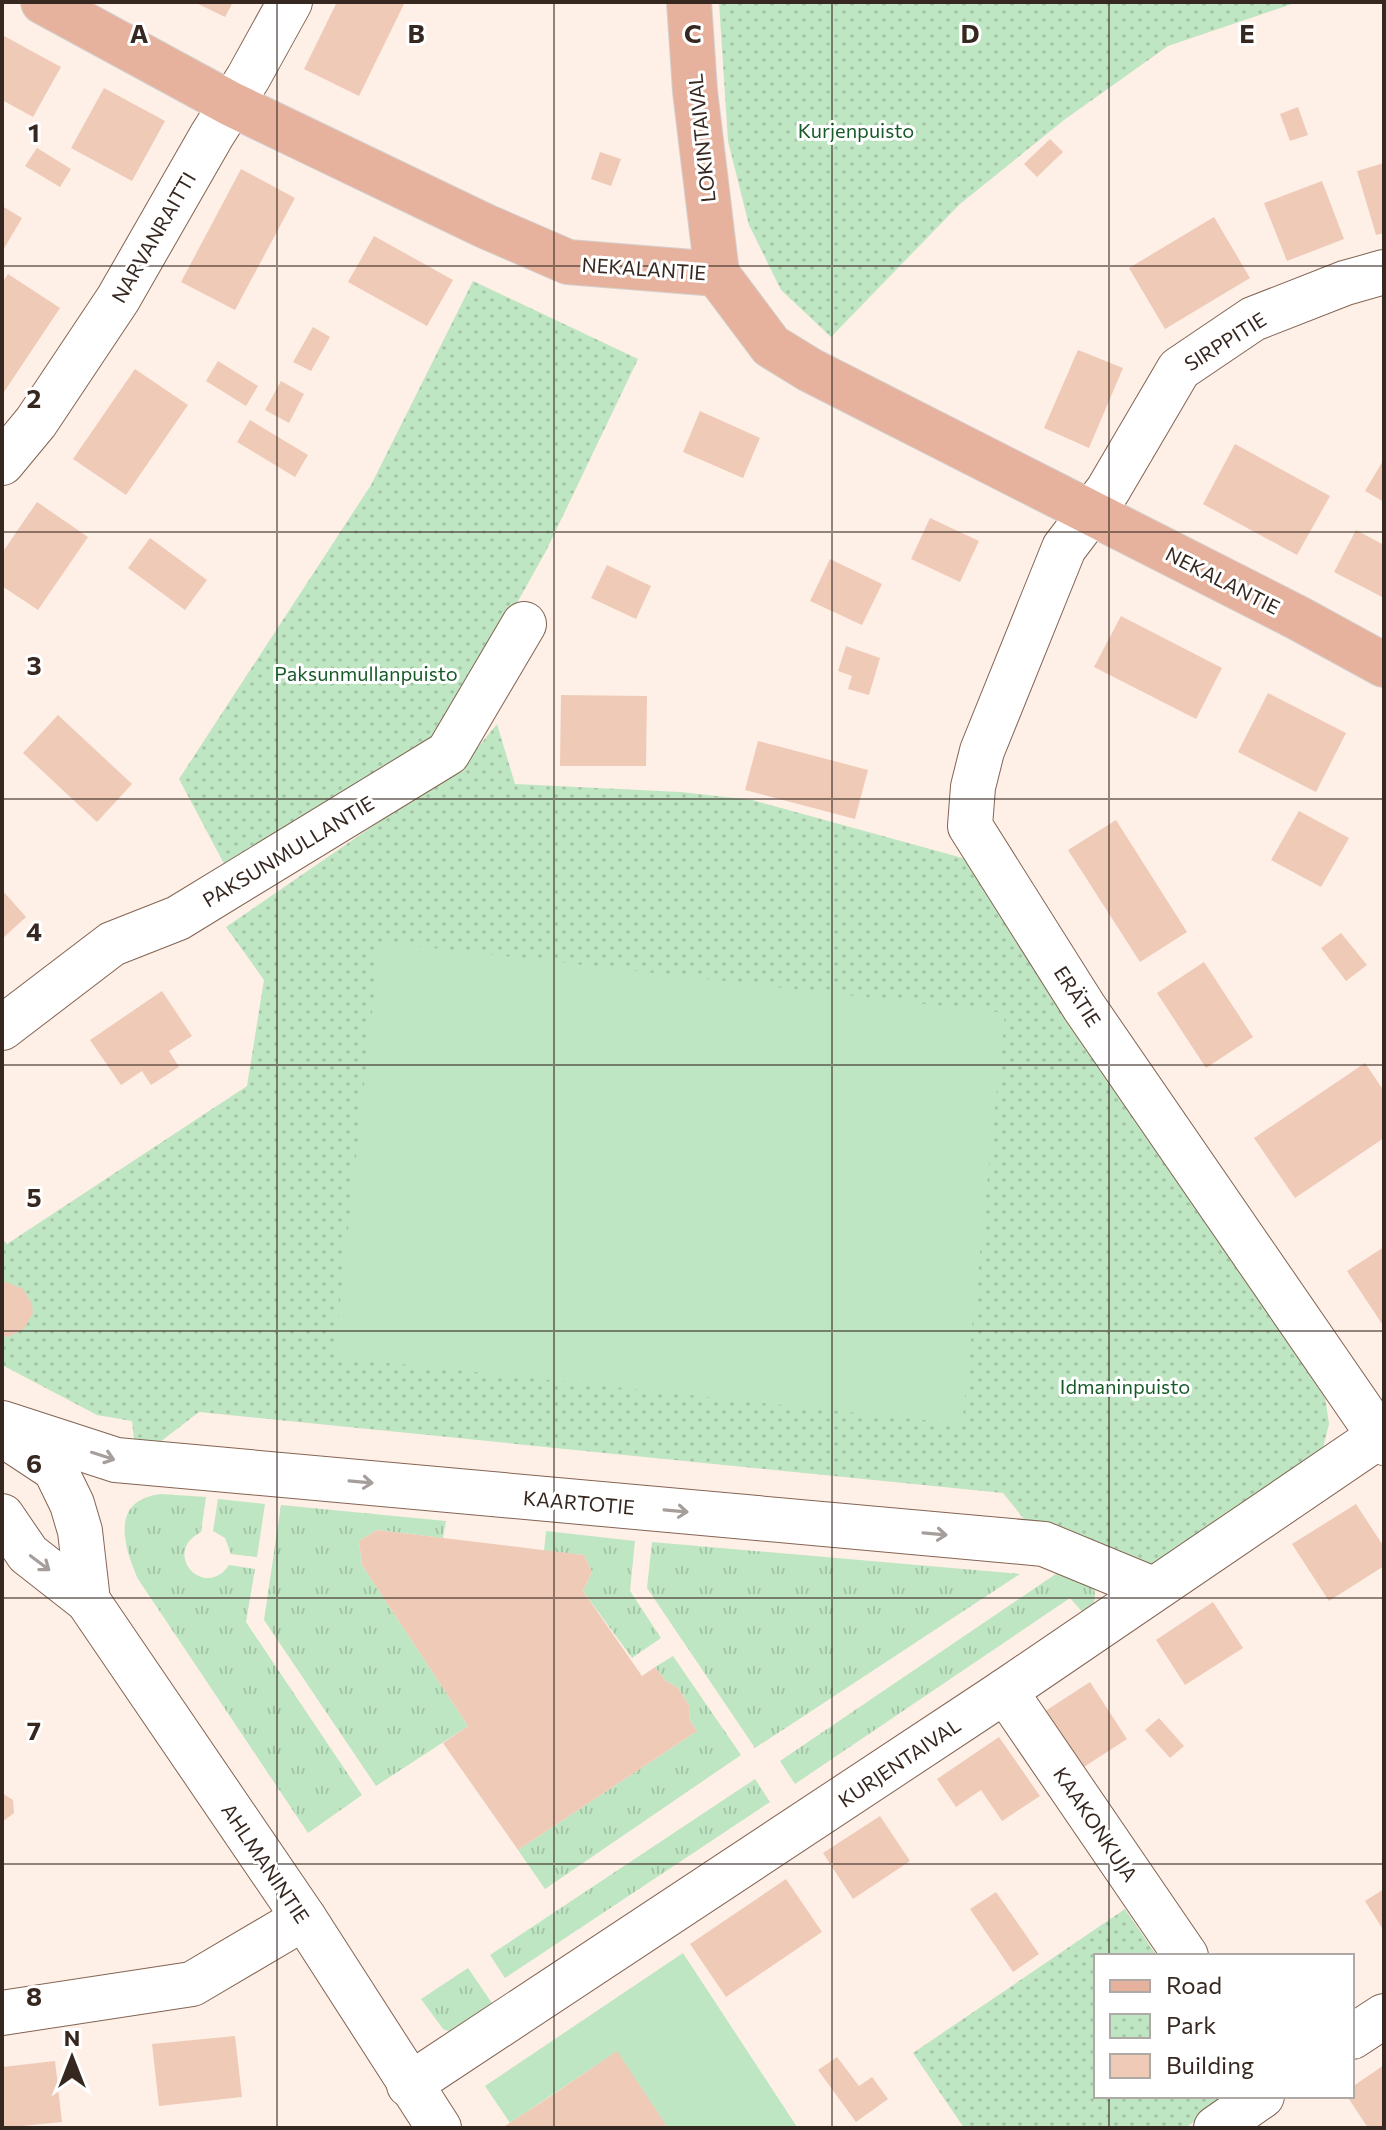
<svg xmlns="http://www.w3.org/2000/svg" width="1386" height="2130" font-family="Commissioner,sans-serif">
  <defs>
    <pattern id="grass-tufts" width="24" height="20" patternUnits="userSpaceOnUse" patternTransform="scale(2)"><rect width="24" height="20" fill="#bfe6c3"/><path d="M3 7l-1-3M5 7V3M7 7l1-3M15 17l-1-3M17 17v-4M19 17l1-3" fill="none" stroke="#a5c5a7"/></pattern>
    <pattern id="park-dots" width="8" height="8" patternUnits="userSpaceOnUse" patternTransform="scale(2)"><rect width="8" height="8" fill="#bfe6c3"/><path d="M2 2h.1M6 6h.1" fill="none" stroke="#a5c5a7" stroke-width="1.8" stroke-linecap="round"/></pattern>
  </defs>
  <rect width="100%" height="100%" fill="#feefe7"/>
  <g fill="url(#grass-tufts)">
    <path d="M161 1494 206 1497 201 1532C160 1553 205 1601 229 1565L255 1569 246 1622 362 1795 308 1833 138 1579C123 1545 110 1500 161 1494Z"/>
    <path d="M218 1499 265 1504 257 1557 231 1554 225 1538 213 1531Z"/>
    <path d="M281 1505 446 1521 443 1538 377 1530 359 1541 362 1565 468 1726 376 1786 264 1620Z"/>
    <path d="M546 1531 635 1541 630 1591 661 1638 632 1658 583 1591 592 1572 584 1555 544 1551Z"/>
    <path d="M652 1542 1020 1574 755 1748 647 1588Z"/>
    <path d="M1066 1567 1091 1579C1097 1593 1097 1604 1085 1615L1070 1598 795 1784 780 1761Z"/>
    <path d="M673 1656 741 1755 545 1889 518 1850 697 1731 689 1719 690 1707 678 1688 665 1680 655 1667Z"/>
    <path d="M755 1779 770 1802 505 1978 490 1955Z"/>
    <path d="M468 1968 498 2012 453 2033 443 2029 421 1999Z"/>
  </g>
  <g fill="url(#park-dots)">
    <path d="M719 2H1298L1168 46 1064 120 960 204 831 337 781 290 749 225 728 141Z"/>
    <path d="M473 281 638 359 546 551 436 748 229 873 179 779 371 485Z"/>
    <path d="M497 724 515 784 681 792 752 800 970 860 1325 1396 1329 1424 1322 1452 1151 1567 1032 1529 1003 1493 199 1412 160 1442 134 1439 132 1421 97 1415 2 1365V1238L7 1244 247 1086 264 980 226 927 466 762Z"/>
    <path d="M1125 1909 1157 1956H1096V2096H1232L1185 2128H964L913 2053Z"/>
  </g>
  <g fill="#bfe6c3">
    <path d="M380 942 1005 1013 962 1424 334 1357Z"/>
    <path d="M683 1953 797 2127 668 2128 616 2052 510 2123 485 2086Z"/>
  </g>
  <g fill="#efcbb7">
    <path d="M194 2H233L225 17Z"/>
    <path d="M337 2 404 4 359 96 304 69Z"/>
    <path d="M4 36 61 67 33 117 2 100Z"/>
    <path d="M104 88 165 121 132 181 71 148Z"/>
    <path d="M1298 107 1308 135 1290 141 1280 114Z"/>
    <path d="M1050 139 1063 152 1037 177 1024 164Z"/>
    <path d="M37 148 71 169 60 187 25 166Z"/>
    <path d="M600 152 621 159 611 186 591 179Z"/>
    <path d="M1384 163V233L1376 235 1357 171Z"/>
    <path d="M241 169 295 198 235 310 181 282Z"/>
    <path d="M1322 181 1344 239 1287 261 1264 203Z"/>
    <path d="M2 206 22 218 2 252Z"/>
    <path d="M1214 217 1250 278 1165 329 1129 268Z"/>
    <path d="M374 236 453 280 427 326 348 282Z"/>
    <path d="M8 274 60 308 2 395V283Z"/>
    <path d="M313 327 330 337 311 371 293 362Z"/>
    <path d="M1078 350 1123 368 1089 448 1044 428Z"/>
    <path d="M218 361 258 386 246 406 206 381Z"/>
    <path d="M135 369 188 405 126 495 73 459Z"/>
    <path d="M281 381 304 394 289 423 265 410Z"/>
    <path d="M700 411 760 438 743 478 683 452Z"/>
    <path d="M250 420 308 455 295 477 237 442Z"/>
    <path d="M1235 444 1330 496 1297 555 1203 504Z"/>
    <path d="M1384 459V502L1365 491Z"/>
    <path d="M37 502 88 537 38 610 2 586V553Z"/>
    <path d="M930 518 979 541 960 582 911 559Z"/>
    <path d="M1356 530 1384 545V598L1334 572Z"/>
    <path d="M150 538 207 580 185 610 128 568Z"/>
    <path d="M830 559 882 584 862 625 810 601Z"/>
    <path d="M607 565 651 586 636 619 591 598Z"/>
    <path d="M1121 616 1222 668 1196 719 1094 667Z"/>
    <path d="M846 646 880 658 869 695 848 689 852 676 838 671Z"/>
    <path d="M1268 693 1346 733 1316 792 1238 752Z"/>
    <path d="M561 695 647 696 646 766H560Z"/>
    <path d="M58 715 132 784 97 822 23 753Z"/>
    <path d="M758 741 868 770 855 819 745 790Z"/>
    <path d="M1299 811 1349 838 1321 887 1271 860Z"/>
    <path d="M1116 820 1187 932 1140 962 1068 850Z"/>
    <path d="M2 890 26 917 2 939Z"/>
    <path d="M1341 933 1367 965 1346 981 1321 948Z"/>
    <path d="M1204 962 1253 1037 1206 1068 1157 993Z"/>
    <path d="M162 991 192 1036 169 1051 179 1067 151 1085 142 1071 121 1085 90 1040Z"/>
    <path d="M1365 1063 1384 1091V1138L1295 1198 1254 1138Z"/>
    <path d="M1384 1247V1327L1347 1271Z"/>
    <path d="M6 1282 23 1289 32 1304 33 1313 24 1329 8 1337 2 1336V1283Z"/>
    <path d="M1356 1504 1384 1547V1566L1329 1601 1292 1544Z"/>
    <path d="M377 1530 584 1555 592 1572 583 1591 642 1676 655 1667 665 1680 678 1688 690 1707 689 1719 697 1731 518 1850 443 1743 468 1726 362 1565 359 1541Z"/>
    <path d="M1213 1602 1243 1648 1185 1685 1156 1640Z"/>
    <path d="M1090 1682 1127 1739 1070 1776 1033 1719Z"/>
    <path d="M1159 1718 1184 1746 1170 1758 1145 1730Z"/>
    <path d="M999 1737 1040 1796 1002 1821 981 1790 956 1807 937 1779Z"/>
    <path d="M2 1793 13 1800 14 1813 2 1822Z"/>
    <path d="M880 1816 910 1861 853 1899 823 1853Z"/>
    <path d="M786 1879 822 1932 726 1997 690 1944Z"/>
    <path d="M1384 1889V1931L1365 1901Z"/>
    <path d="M996 1892 1039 1954 1013 1972 970 1909Z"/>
    <path d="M235 2036 242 2097 159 2106 152 2044Z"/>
    <path d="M617 2051 668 2128H502L548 2098Z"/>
    <path d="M837 2057 859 2086 872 2077 888 2099 856 2122 818 2070Z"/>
    <path d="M55 2061 62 2122 2 2128V2067Z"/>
    <path d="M1384 2065V2128H1368L1347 2096H1352V2087Z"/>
  </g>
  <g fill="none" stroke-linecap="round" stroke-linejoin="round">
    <defs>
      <g id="minor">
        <path d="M1384 272 1345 283 1253 319 1179 369 1108 490 1064 548 982 751 973 787 970 826 1084 1007 1384 1443"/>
        <path d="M2 463 36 422 118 299 212 135 248 78 290 2"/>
        <path d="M2 1028 112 944 178 918 448 753 524 624"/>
        <path d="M2 1423 116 1460 1044 1544 1153 1589"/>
        <path d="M8 1438 55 1469 72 1504 80 1531 88 1601"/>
        <path d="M2 1516 28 1554 88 1601 304 1918 439 2128"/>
        <path d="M1005 1691 1186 1956"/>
        <path d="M2 2013 192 1984 304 1918"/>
        <path d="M1352 2037 1384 2016"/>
        <path d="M409 2085 1005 1691 1384 1433"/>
        <path d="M1216 2128 1262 2096"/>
      </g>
      <g id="major">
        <path d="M43 2 231 104 485 226 568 262 717 274"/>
        <path d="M689 2 695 91 717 274 771 346 810 370 1298 618 1384 665"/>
      </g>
    </defs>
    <use href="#minor" stroke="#836452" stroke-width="46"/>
    <use href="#major" stroke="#d3d0ce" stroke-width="46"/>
    <use href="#minor" stroke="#fff" stroke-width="44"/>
    <use href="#major" stroke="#e7b29d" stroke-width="44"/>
  </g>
  <defs><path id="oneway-shaft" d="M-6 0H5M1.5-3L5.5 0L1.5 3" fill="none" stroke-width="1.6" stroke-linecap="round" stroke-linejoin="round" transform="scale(2)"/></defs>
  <g stroke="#a59e9b">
    <use href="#oneway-shaft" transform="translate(103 1456) rotate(18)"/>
    <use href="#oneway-shaft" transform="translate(361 1482) rotate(5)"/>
    <use href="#oneway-shaft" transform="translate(676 1511) rotate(5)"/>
    <use href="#oneway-shaft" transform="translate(935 1534) rotate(5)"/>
    <use href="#oneway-shaft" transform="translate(40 1563) rotate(37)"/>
  </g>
  <path fill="none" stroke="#362820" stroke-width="2" stroke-opacity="0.55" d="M277 2V2128M554 2V2128M832 2V2128M1109 2V1956M2 266H1384M2 532H1384M2 799H1384M2 1065H1384M2 1331H1384M2 1598H1384M2 1864H1384M1109 2096V2128"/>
  <g text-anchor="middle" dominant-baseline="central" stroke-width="6" stroke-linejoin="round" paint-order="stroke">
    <g font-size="20" fill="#165a28" stroke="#fff">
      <text x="856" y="130">Kurjenpuisto</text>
      <text x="366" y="673">Paksunmullanpuisto</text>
      <text x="1125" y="1386">Idmaninpuisto</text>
    </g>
    <g font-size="20" fill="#362820" stroke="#fff">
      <text transform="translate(701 138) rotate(-96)">LOKINTAIVAL</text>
      <text transform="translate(153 237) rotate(-60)">NARVANRAITTI</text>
      <text transform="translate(644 268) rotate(4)">NEKALANTIE</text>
      <text transform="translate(1225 341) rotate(-32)">SIRPPITIE</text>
      <text transform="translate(1223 580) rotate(27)">NEKALANTIE</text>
      <text transform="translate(288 851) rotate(-31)">PAKSUNMULLANTIE</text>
      <text transform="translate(1078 996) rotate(57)">ERÄTIE</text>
      <text transform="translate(579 1502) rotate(5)">KAARTOTIE</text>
      <text transform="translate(899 1762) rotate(-34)">KURJENTAIVAL</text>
      <text transform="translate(1096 1824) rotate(56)">KAAKONKUJA</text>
      <text transform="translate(266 1863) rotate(56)">AHLMANINTIE</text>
    </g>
  </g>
  <g font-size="26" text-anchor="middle" font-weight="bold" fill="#362820" stroke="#fff" stroke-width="6" stroke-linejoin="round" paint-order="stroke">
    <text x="139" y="43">A</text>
    <text x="416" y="43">B</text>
    <text x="693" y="43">C</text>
    <text x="970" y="43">D</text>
    <text x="1247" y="43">E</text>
    <text x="34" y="142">1</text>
    <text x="34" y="408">2</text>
    <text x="34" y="675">3</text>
    <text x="34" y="941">4</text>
    <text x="34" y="1207">5</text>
    <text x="34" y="1473">6</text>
    <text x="34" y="1740">7</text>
    <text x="34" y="2006">8</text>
  </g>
  <rect width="1386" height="2130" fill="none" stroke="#362820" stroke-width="8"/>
  <rect x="1094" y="1954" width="260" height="144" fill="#ffffff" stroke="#afa9a6" stroke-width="2"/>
  <rect x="1110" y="1980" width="40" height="12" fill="#e7b29d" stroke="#afa9a6" stroke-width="2"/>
  <text x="1166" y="1994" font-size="24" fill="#362820">Road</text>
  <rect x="1110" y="2014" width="40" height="24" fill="url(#park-dots)" stroke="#afa9a6" stroke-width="2"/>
  <text x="1166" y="2034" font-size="24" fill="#362820">Park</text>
  <rect x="1110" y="2054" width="40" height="24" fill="#efcbb7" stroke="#afa9a6" stroke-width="2"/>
  <text x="1166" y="2074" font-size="24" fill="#362820">Building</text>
  <g transform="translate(72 2058)" stroke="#ffffff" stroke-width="6" paint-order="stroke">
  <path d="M0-6L14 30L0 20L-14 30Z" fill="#362820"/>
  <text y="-12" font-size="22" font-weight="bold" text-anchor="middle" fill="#362820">N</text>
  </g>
</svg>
